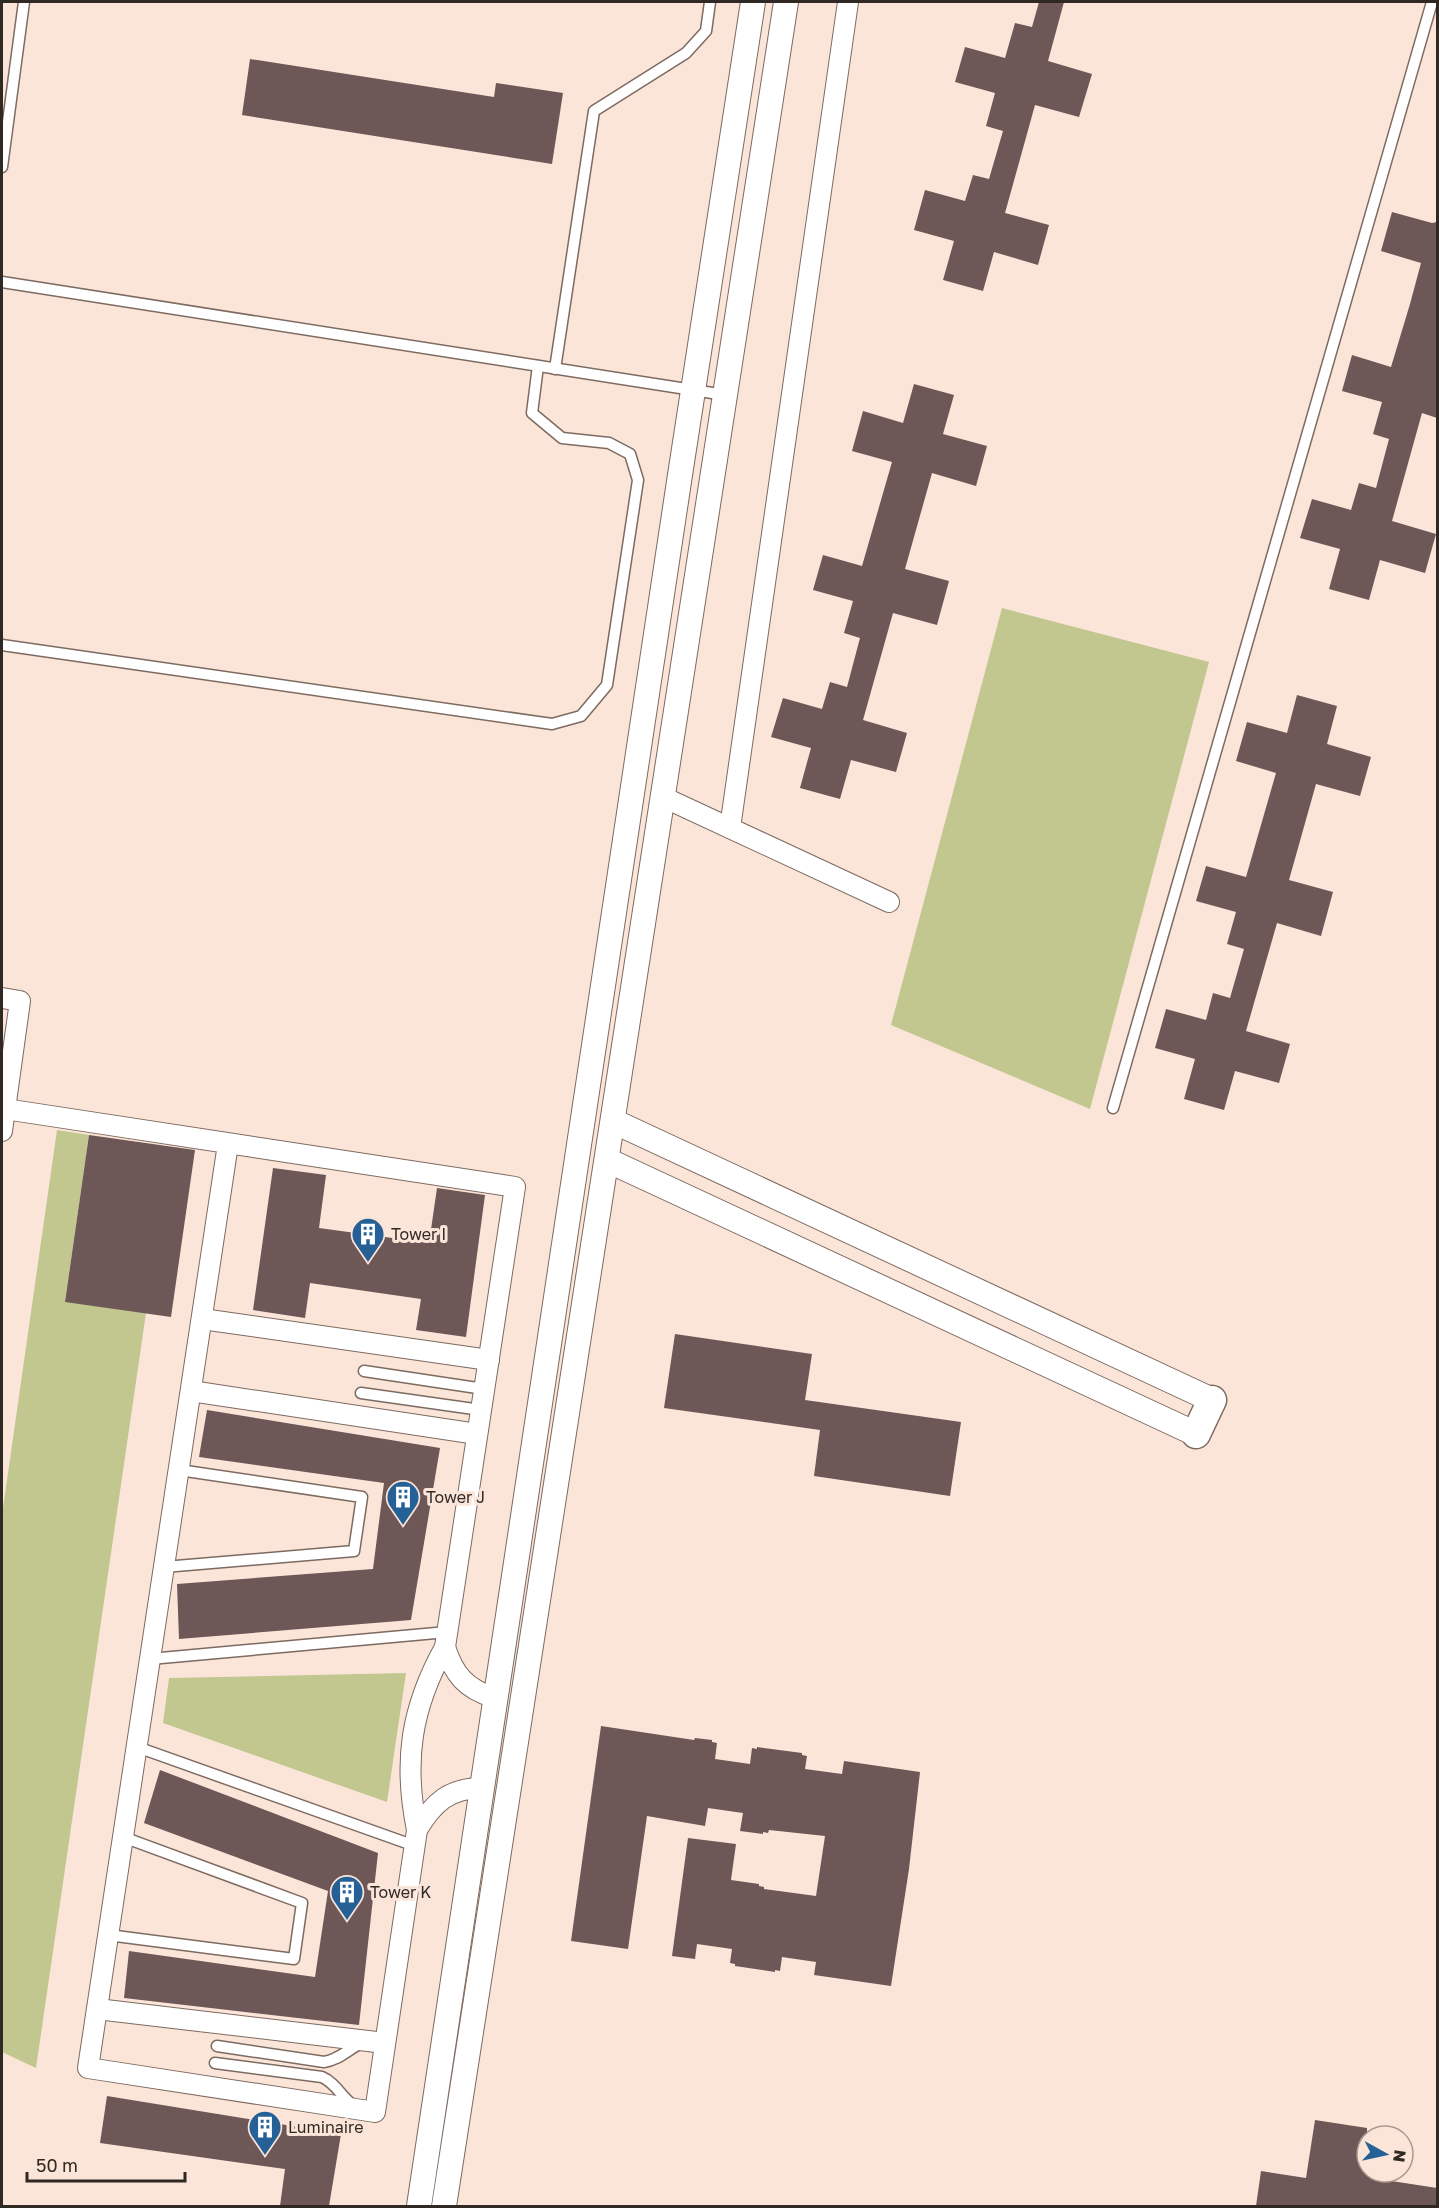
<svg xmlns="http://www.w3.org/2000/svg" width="1439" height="2208" font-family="'Golos Text',sans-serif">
  <rect width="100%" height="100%" fill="#fbe5d9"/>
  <g fill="#c1c78f">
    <path d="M1002 608 1209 662 1090 1109 891 1025Z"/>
    <path d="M57 1130 89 1135 65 1301 146 1313 36 2068 2 2052V1515Z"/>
    <path d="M406 1673 387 1802 163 1723 169 1678Z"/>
  </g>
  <g fill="#6d5757">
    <path d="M1039 2H1064L1048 61 1092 74 1079 117 1035 105 1005 213 1049 225 1038 265 994 252 983 291 943 280 954 241 914 230 925 190 965 201 973 175 989 179 1003 131 986 126 995 93 955 82 965 47 1005 58 1015 23 1032 27Z"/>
    <path d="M250 59 494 97 496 83 563 93 552 164 242 115Z"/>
    <path d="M1392 212 1432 223 1437 222V418L1422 413 1392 521 1436 534 1425 573 1380 560 1369 600 1329 589 1340 549 1300 538 1312 499 1351 510 1359 483 1376 488 1389 439 1373 434 1382 402 1342 391 1352 355 1391 367 1410 304 1421 263 1381 251Z"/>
    <path d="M914 384 954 395 943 434 987 446 976 486 932 473 905 569 949 581 937 625 893 613 863 720 907 733 896 772 851 760 840 799 800 788 811 748 771 737 783 698 822 709 830 682 847 687 860 638 844 633 853 601 813 590 823 555 862 566 892 462 852 451 863 411 903 423Z"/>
    <path d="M1297 695 1337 706 1327 744 1371 757 1360 796 1316 784 1289 880 1333 892 1321 936 1277 923 1246 1031 1290 1044 1279 1083 1235 1071 1224 1110 1184 1099 1195 1059 1155 1048 1166 1009 1206 1020 1213 993 1230 998 1244 949 1227 944 1236 912 1196 901 1206 866 1246 877 1276 773 1236 761 1247 722 1287 733Z"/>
    <path d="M89 1135 195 1150 171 1317 65 1302Z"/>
    <path d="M273 1168 326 1175 319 1228 429 1243 437 1188 485 1195 466 1337 416 1330 421 1299 310 1283 305 1318 253 1310Z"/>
    <path d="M675 1334 812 1354 805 1400 961 1422 950 1496 814 1476 820 1430 664 1408Z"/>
    <path d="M207 1410 440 1448 411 1620 179 1639 177 1584 373 1569 384 1483 199 1457Z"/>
    <path d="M601 1726 694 1740 695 1738 712 1740V1742L717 1743 715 1759 750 1764 752 1748 757 1749V1747L802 1753V1755L807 1756 805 1769 842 1774 844 1761 920 1772 909 1869 891 1986 814 1975 816 1962 782 1957 780 1971 775 1970V1972L735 1966V1964L730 1963 732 1949 697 1944 695 1959 672 1956 688 1838 736 1844 731 1880 759 1884V1886L764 1887V1889L816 1896 825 1836 769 1830 768 1833 763 1832V1834L740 1831 743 1813 708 1808 705 1826 647 1816 628 1949 571 1941Z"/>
    <path d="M160 1770 378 1853 359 2025 124 1998 129 1951 315 1977 328 1891 144 1823Z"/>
    <path d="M107 2096 341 2134 329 2206H280L285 2169 100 2143Z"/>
    <path d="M1315 2120 1367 2128V2172H1387L1385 2180 1437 2188V2206H1256L1261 2171 1306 2178Z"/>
  </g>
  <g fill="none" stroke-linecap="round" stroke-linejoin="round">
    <defs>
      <g id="service">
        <path d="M2 167 24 2"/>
        <path d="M2 282 725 395"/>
        <path d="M555 369 594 111 686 53 706 31 710 2"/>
        <path d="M2 645 552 724 581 716 607 685 638 480 630 454 609 443 562 438 532 413 538 366"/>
        <path d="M1113 1108 1432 2"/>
        <path d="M364 1371 484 1389"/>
        <path d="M361 1393 481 1410"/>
        <path d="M164 1567 354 1551 362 1497 179 1470"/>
        <path d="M150 1659 447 1632"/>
        <path d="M137 1747 415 1846"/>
        <path d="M108 1935 294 1959 302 1903 123 1837"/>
        <path d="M217 2046 324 2062C339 2060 348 2049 362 2043"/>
        <path d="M215 2063 322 2077C336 2083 341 2097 354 2106"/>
      </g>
      <g id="minor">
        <path d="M663 797 889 902"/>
        <path d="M730 828 848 2"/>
        <path d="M2 998 20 1001 2 1131"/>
        <path d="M5 1109 515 1187 445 1647C411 1708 403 1761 417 1830L375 2112 88 2068 228 1144"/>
        <path d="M202 1319 489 1360"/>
        <path d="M191 1391 477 1434"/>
        <path d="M445 1647C454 1675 466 1689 495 1698"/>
        <path d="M417 1830C433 1803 449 1788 482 1788"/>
        <path d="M97 2009 385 2043"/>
      </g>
      <g id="tertiary">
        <path d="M613 1121 1212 1400"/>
        <path d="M607 1160 1196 1434"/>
        <path d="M419 2206 680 475 753 2"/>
        <path d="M444 2206 786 2"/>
      </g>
      <path id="secondary" d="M1196 1434 1212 1400"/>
    </defs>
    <use href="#service" stroke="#7d6a60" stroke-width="13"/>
    <use href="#minor" stroke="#7d6a60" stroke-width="22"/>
    <use href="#tertiary" stroke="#7d6a60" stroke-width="26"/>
    <use href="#secondary" stroke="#7d6a60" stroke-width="31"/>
    <use href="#service" stroke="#fff" stroke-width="10"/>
    <use href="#minor" stroke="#fff" stroke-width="20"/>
    <use href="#tertiary" stroke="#fff" stroke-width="24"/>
    <use href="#secondary" stroke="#fff" stroke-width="28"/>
  </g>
  <defs>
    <symbol id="building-pin" viewBox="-11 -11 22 30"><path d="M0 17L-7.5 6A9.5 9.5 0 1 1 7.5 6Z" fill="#256097" stroke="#fbe5d9"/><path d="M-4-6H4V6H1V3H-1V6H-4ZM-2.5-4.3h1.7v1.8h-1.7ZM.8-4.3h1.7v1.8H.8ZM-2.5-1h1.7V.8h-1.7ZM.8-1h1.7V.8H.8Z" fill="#fff"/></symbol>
  </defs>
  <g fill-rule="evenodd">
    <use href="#building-pin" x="349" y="1215" width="38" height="52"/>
    <use href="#building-pin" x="384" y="1478" width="38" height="52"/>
    <use href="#building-pin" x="328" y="1873" width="38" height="52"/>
    <use href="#building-pin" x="246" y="2108" width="38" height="52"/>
  </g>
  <g text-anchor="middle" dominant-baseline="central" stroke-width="6" stroke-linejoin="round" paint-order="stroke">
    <g font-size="16" fill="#302823" stroke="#fbe5d9" text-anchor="start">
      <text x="391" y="1234">Tower I</text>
      <text x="426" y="1497">Tower J</text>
      <text x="370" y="1892">Tower K</text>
      <text x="288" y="2127">Luminaire</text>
    </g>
  </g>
  <rect width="1439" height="2208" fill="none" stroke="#302823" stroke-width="6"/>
  <g transform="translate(1385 2154) rotate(98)"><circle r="28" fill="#fbe5d9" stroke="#aa9990" stroke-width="1.5"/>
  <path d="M0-4.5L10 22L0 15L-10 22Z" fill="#256097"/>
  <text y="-9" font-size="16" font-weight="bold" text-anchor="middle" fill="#302823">N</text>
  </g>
  <path d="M27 2172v9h158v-9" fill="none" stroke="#302823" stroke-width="3"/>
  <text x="36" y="2172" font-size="18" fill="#302823" stroke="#fbe5d9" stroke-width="4.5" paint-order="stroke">50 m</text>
</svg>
